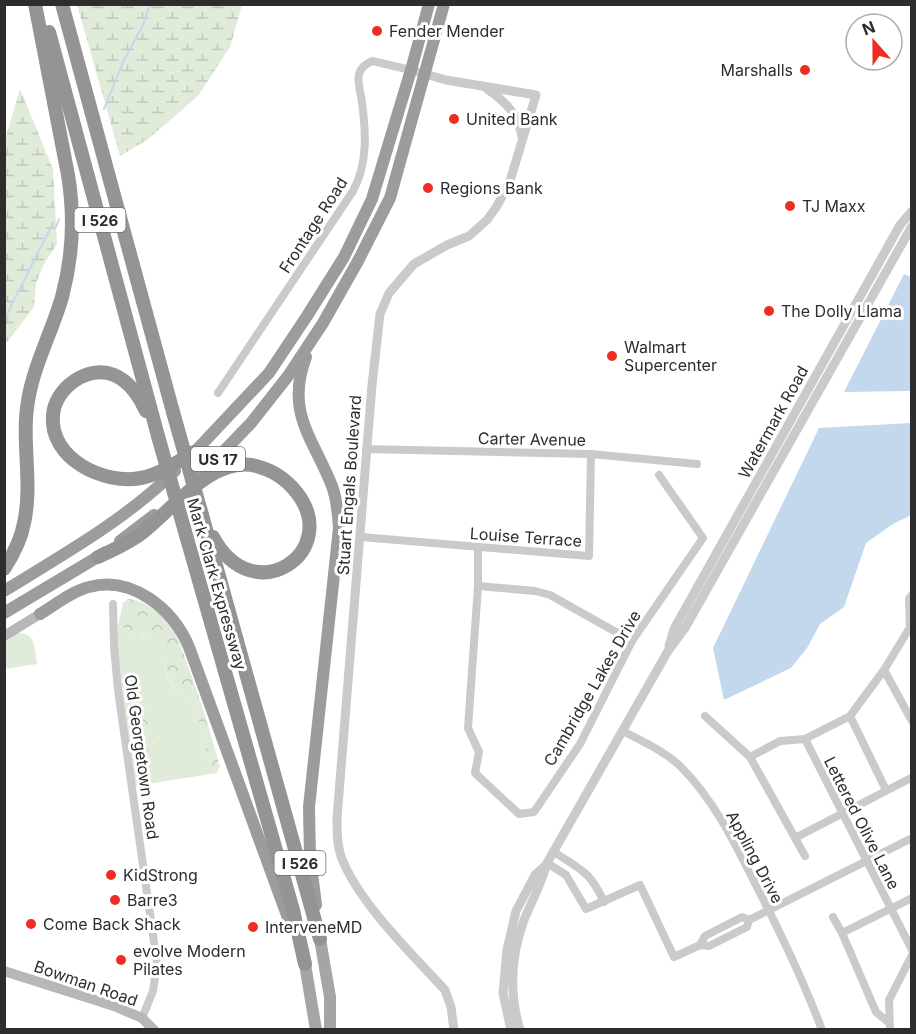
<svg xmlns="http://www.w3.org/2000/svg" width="916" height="1034" font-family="Inter,sans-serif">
  <defs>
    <pattern id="forest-crowns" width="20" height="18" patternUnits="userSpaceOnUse" patternTransform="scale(1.5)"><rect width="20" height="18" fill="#e0ebd9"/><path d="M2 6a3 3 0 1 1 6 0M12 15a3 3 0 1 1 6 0" fill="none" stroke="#c0cabb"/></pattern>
    <pattern id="wetland-marsh" width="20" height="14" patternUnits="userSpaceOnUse" patternTransform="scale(1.5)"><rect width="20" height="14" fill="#e0ebd9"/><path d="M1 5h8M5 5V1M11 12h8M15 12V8" fill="none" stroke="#c0cabb"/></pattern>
  </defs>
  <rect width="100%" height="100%" fill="#fff"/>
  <g fill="#e0ebd9">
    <path d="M119 621 130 637C167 626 159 663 171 684 177 693 187 699 193 708 204 727 204 750 212 770L217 771V773L135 786 129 745 130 743 133 744 136 755 142 763 153 743 132 719 136 725 128 741C125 713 111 645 119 621Z"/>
    <path d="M17 633C36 632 35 649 37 664L5 669V640Z"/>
  </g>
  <g fill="url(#forest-crowns)">
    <path d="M128 599C146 600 163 615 173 630 180 641 184 656 189 669 201 701 211 734 220 767L217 771 212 770C204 750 204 727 193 708 187 699 176 693 171 683 161 665 166 643 143 634L136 638 130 637 119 621 123 603Z"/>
    <path d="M130 709C159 714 153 745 149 766L145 769 141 768 142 763 136 755V748L128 741 136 725 129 712Z"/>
  </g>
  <g fill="url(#wetland-marsh)">
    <path d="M77 5V4L242 5 230 47 198 96 147 140 120 156Z"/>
    <path d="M20 89 53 169 57 244 44 264 36 283 34 307 8 341 5 342V140Z"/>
  </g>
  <g fill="#c3d8ed">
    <path d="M904 274 911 277V391L844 392Z"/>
    <path d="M911 423V515L893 524 866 543 844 607 820 624 807 648 791 668 724 700 713 648 819 428Z"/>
  </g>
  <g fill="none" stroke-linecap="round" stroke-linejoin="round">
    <g stroke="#c3d8ed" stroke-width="2">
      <path d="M104 109 124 60 143 25 150 4"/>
      <path d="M4 320 50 229 56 227 59 219"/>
    </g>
    <g stroke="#cacaca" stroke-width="8">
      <path d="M218 393 353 191C368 163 366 133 362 102 361 94 357 83 359 74 361 67 366 64 372 61L411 70"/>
      <path d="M366 449 591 454 697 464"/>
      <path d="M361 537 589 556 591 454"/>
      <path d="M478 547V586L468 728 479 752 475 773 519 814 534 812 580 744 632 641 703 538 659 475"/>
      <path d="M478 586 535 591 550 595 632 641"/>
      <path d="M113 604 114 646 118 690 157 963 153 991 142 1018"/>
      <path d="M910 627 909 599 912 595"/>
      <path d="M884 670 912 721"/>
      <path d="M705 716 750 757 805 856"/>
      <path d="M850 716 886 790"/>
      <path d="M623 731C642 741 666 752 681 767 716 802 737 848 759 891 782 936 804 982 822 1030"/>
      <path d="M805 739 912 950"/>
      <path d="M750 757 780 741 805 739 850 716 884 670 912 624"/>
      <path d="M795 838 911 778"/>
      <path d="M554 852C581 870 590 871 604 902"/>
      <path d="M547 863 566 875 586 909 640 885 674 957 700 945 709 946 747 927 749 920 912 838"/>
      <path d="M833 917 842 933 876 1012 888 1022"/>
      <path d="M842 933 912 898"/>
      <path d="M700 945 705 936 742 917 749 920"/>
      <path d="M890 1030 889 1000 912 955"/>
    </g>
    <g stroke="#cacaca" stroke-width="9">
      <path d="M411 70 446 80 536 95 510 181 497 206 487 220 469 236 447 245 414 264 389 293 380 314 372 385 337 818C337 832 337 846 342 859 360 904 412 954 445 990L451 1007 454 1030"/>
      <path d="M487 89C506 102 517 113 522 136"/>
      <path d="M669 646 674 629 900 225 912 211"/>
      <path d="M511 1030 503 993 507 950 516 911 535 875 546 865"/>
      <path d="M520 1030C509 993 511 955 524 920 532 900 542 883 547 863L668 651 685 628 912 226"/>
    </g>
    <g stroke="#b7b7b7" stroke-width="10">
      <path d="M4 636 40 614"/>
      <path d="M4 971 114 1006 142 1018 154 1030"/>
    </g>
    <g stroke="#a5a5a5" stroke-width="12">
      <path d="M320 939 330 997V1030"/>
      <path d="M305 964 316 1030"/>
    </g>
    <g stroke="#9c9c9c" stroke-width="12">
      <path d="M306 357C285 412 313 438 332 486 337 499 338 514 339 528L309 807 310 857 316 905"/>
      <path d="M188 459 269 373 307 316 344 257 372 199 411 70 429 4"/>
      <path d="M197 479 251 423 288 376 323 323 358 261 390 198 444 4"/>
      <path d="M120 541 154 515"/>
      <path d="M4 591C64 554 125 520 175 471"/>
      <path d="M4 613 106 552"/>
      <path d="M40 614C55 605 72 591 89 587 132 575 173 609 189 647L292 929"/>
    </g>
    <g stroke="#949494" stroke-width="14">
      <path d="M62 4 173 412"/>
      <path d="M49 32 158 436"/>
      <path d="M146 411C140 397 129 381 114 375 88 364 55 388 53 415 49 459 104 485 141 478 161 474 177 462 194 452"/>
      <path d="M202 515 320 939"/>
      <path d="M184 528 293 910 305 964"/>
      <path d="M98 557C113 550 129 543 142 533 173 509 213 455 256 466 272 470 287 480 297 493 342 551 254 613 213 537"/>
      <path d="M4 569C13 555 21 540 24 523 33 483 21 441 28 401 34 364 52 332 62 297 73 256 75 217 68 175L35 4"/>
    </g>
    <g stroke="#949494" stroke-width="14">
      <path d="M173 412 202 515"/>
      <path d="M158 436 184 528"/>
    </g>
  </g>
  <g fill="#ef2d23" stroke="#fff" stroke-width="2">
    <circle cx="377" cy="31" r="6"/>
    <circle cx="805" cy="70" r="6"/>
    <circle cx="454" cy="119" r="6"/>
    <circle cx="428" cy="188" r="6"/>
    <circle cx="790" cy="206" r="6"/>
    <circle cx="769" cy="311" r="6"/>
    <circle cx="612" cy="356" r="6"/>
    <circle cx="111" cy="875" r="6"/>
    <circle cx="115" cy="900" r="6"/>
    <circle cx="31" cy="924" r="6"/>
    <circle cx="253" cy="927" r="6"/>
    <circle cx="121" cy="960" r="6"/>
  </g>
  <g text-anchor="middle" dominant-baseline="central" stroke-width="6" stroke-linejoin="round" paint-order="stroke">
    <g fill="#fff" stroke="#6c6c6c" stroke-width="1.5">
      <rect x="74.5" y="208" width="51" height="24" rx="4.5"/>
      <rect x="191" y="447" width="54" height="24" rx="4.5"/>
      <rect x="274.5" y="851" width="51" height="24" rx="4.5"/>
    </g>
    <g font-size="15" font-weight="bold" fill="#2d2d2d">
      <text x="100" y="220">I 526</text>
      <text x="218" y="459">US 17</text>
      <text x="300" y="863">I 526</text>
    </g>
    <g font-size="16" fill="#2d2d2d" stroke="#fff" text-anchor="start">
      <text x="389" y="31">Fender Mender</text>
      <text x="793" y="70" text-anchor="end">Marshalls</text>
      <text x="466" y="119">United Bank</text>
      <text x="440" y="188">Regions Bank</text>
      <text x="802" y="206">TJ Maxx</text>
      <text x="781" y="311">The Dolly Llama</text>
      <text x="624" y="347">Walmart<tspan x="624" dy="18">Supercenter</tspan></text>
      <text x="123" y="875">KidStrong</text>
      <text x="127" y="900">Barre3</text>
      <text x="43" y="924">Come Back Shack</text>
      <text x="265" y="927">InterveneMD</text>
      <text x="133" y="951">evolve Modern<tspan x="133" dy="18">Pilates</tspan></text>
    </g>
    <g font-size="16" fill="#2d2d2d" stroke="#fff">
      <text transform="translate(313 225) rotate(-57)">Frontage Road</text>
      <text transform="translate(773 422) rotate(-61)">Watermark Road</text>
      <text transform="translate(532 439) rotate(1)">Carter Avenue</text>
      <text transform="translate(349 485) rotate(-86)">Stuart Engals Boulevard</text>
      <text transform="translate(526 537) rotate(4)">Louise Terrace</text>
      <text transform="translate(217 584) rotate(74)">Mark Clark Expressway</text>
      <text transform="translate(592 688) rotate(-60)">Cambridge Lakes Drive</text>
      <text transform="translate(142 757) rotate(82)">Old Georgetown Road</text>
      <text transform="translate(862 823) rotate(63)">Lettered Olive Lane</text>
      <text transform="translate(755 857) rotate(62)">Appling Drive</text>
      <text transform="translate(86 983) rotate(19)">Bowman Road</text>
    </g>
  </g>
  <rect width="916" height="1034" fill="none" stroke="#2d2d2d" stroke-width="12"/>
  <g transform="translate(874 42) rotate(339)"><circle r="28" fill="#ffffff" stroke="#ababab" stroke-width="1.5"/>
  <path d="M0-4.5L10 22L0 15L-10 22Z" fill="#ef2d23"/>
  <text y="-9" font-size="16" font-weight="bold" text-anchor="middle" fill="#2d2d2d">N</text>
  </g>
</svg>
